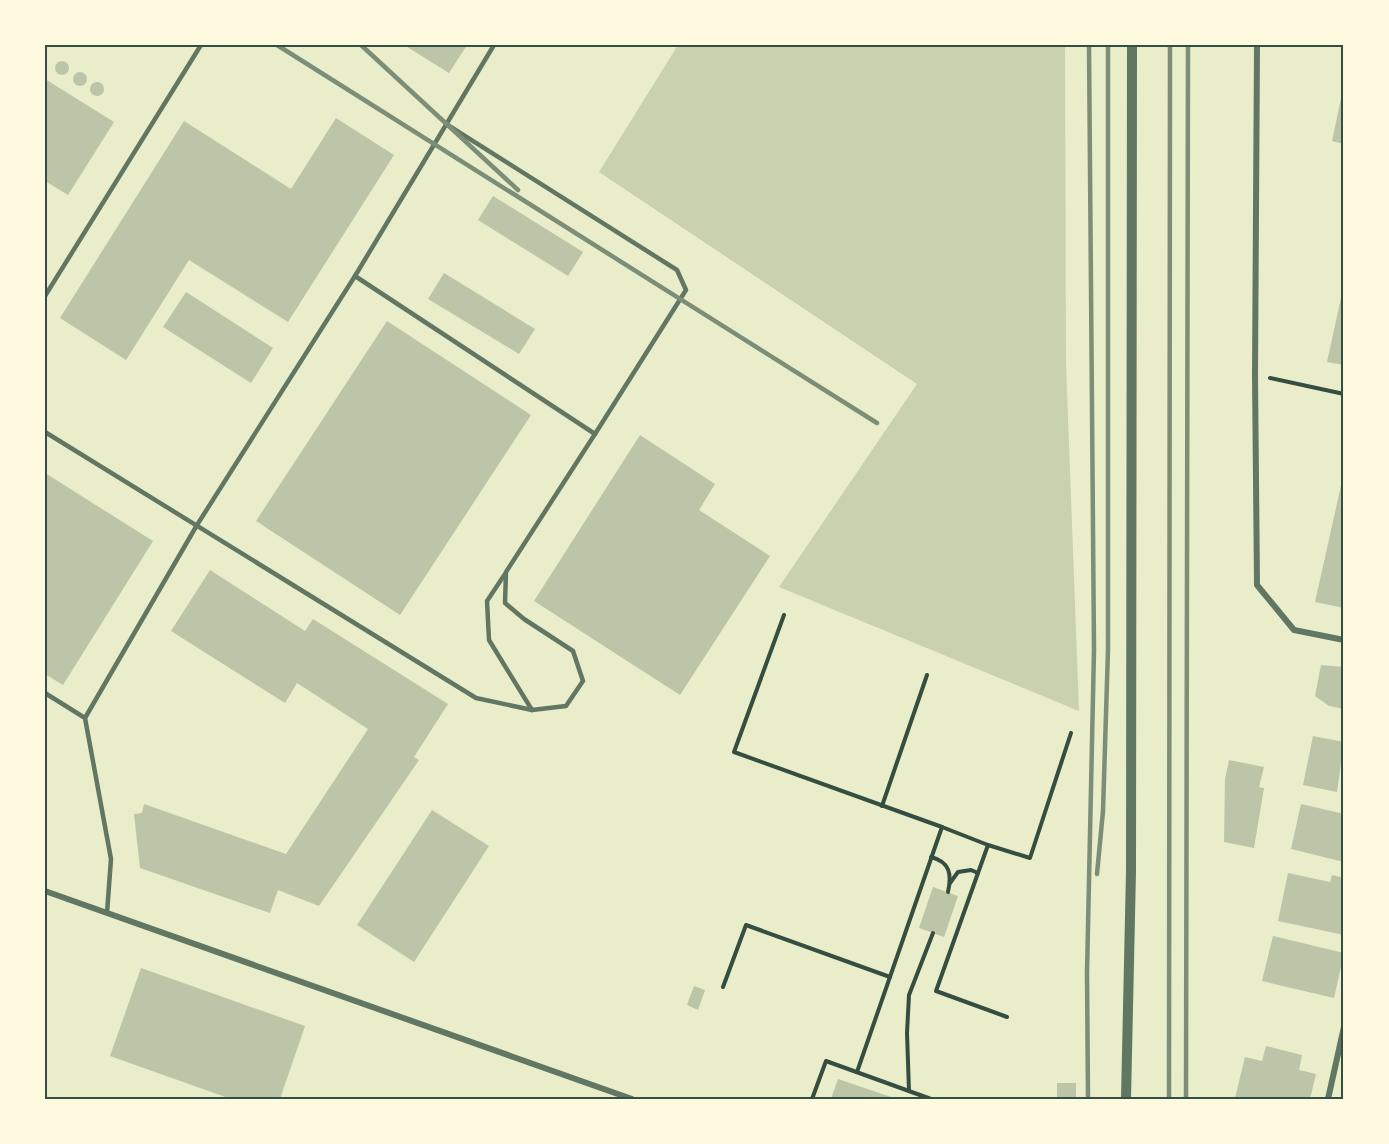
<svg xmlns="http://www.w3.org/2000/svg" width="1389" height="1144" font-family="'Public Sans',sans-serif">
  <rect width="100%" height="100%" fill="#e9edc9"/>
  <path fill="#cad2ad" d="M678 45H1065L1066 364 1079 711 779 587 917 384 599 172Z"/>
  <g fill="#bcc5a7">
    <path d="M404 45H467L449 73Z"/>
    <circle cx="62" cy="68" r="7"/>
    <circle cx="80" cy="79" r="7"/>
    <path d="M45 79 114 122 68 195 45 181Z"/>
    <circle cx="97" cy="89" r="7"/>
    <path d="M1343 89H1344V144L1332 141Z"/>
    <path d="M336 118 394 155 288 322 189 260 126 360 60 318 184 121 291 189Z"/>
    <path d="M493 196 583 252 568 276 478 220Z"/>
    <path d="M444 273 535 329 519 354 428 299Z"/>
    <path d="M1344 284V365L1327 362Z"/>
    <path d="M186 292 273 348 251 383 163 327Z"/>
    <path d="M387 321 531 415 400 615 256 521Z"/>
    <path d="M640 435 715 484 699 510 770 556 680 695 534 601Z"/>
    <path d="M1344 472V608L1315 602Z"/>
    <path d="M45 473 153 541 63 685 45 674Z"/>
    <path d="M210 570 305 631 313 619 448 704 414 757 419 760 319 906 278 890 270 913 140 868 134 814 142 813 144 804 286 854 368 729 297 683 285 703 171 631Z"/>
    <path d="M1321 665 1344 667V709L1329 706 1315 696Z"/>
    <path d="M1313 736 1344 742 1337 792 1303 785Z"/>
    <path d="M1229 760 1264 767 1259 787 1264 788 1254 848 1224 842 1225 779Z"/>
    <path d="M1301 804 1344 814V862L1291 849Z"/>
    <path d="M432 810 489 846 414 962 357 925Z"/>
    <path d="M1288 873 1330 882 1332 875 1344 878V935L1278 921Z"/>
    <path d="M933 887 958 896 944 937 919 928Z"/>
    <path d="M1273 936 1344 953 1334 998 1262 981Z"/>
    <path d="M141 968 305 1026 280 1099H231L110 1056Z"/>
    <path d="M694 986 705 990 698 1010 687 1005Z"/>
    <path d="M1266 1046 1302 1055 1299 1070 1316 1074 1310 1099 1235 1098 1245 1057 1262 1061Z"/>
    <path d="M838 1079 897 1099H831Z"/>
    <rect x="1057" y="1083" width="19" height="16"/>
  </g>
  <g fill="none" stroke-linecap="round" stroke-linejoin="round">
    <g stroke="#344e41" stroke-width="4">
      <path d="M1270 378 1344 394"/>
      <path d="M784 615 734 752 942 827 857 1072"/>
      <path d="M882 806 927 675"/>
      <path d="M942 827 988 845"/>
      <path d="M931 857C950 862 952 874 948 892"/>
      <path d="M978 873 936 991 1007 1017"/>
      <path d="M950 883 958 872 971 870 978 873 988 845 1030 858 1071 733"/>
      <path d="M723 987 746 925 890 977"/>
      <path d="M909 1091 907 1033 909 995 933 933"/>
      <path d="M812 1099 826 1061 931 1099"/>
    </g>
    <g stroke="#617663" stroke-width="4.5">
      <path d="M355 276 595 434 686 290 677 270 446 124"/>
      <path d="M45 296 201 45"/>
      <path d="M45 432 476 698 532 710 566 706 583 681 573 651 524 619 505 603 506 572 595 434"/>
      <path d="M505 574 487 601 489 640 532 710"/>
      <path d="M45 693 85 718"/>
      <path d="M107 913 111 859 85 718 197 525 355 276 494 45"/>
    </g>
    <g stroke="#617663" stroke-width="6">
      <path d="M1257 45 1255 375 1257 585 1294 630 1344 640"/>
      <path d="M45 891 632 1099"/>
      <path d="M1328 1099 1344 1027"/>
    </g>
    <path stroke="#617663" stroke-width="10" d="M1126 1099 1131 871 1132 45"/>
    <g stroke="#7c8e77" stroke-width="4.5">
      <path d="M277 45 877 423"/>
      <path d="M361 45 518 190"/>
      <path d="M1097 874 1103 811 1108 650V45"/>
      <path d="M1088 1099 1087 973 1094 650 1089 45"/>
      <path d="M1169 1099 1170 45"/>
      <path d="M1186 1099 1188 45"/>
    </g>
  </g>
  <rect width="1389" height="1144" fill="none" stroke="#fefae0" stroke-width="93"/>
  <rect x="46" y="46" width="1296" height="1052" fill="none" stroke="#344e41" stroke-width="2"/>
</svg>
